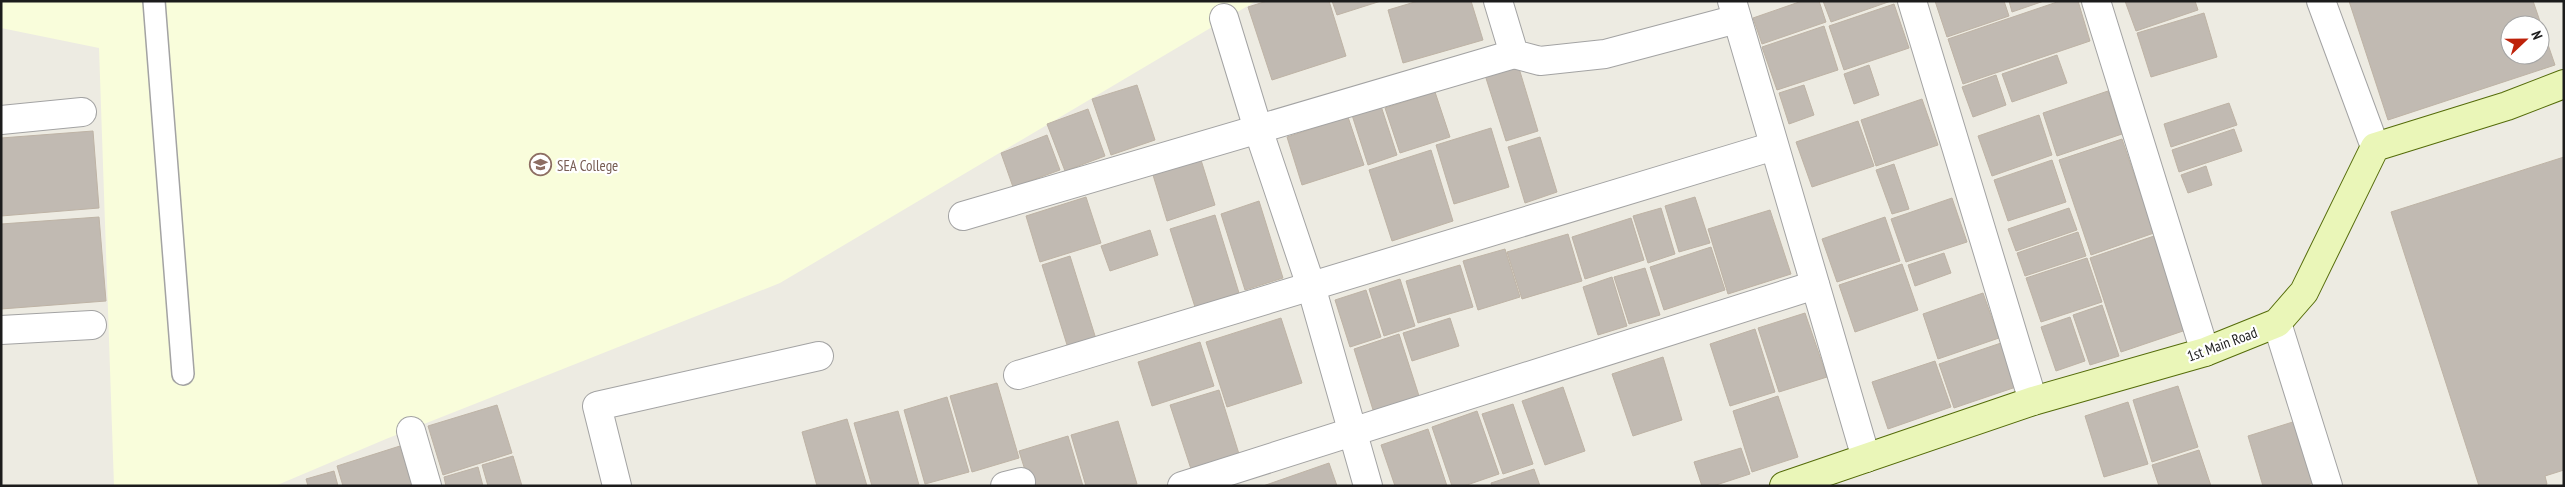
<svg xmlns="http://www.w3.org/2000/svg" width="2565" height="487" font-family="'PT Sans Narrow',sans-serif">
  <rect width="100%" height="100%" fill="#edebe2"/>
  <path fill="#f9fddb" d="M1 1H1256L780 283 386 439 275 486H114L99 48 1 28Z"/>
  <g fill="#c1bab2" stroke="#beb3a5" fill-rule="evenodd">
    <path d="M1267 1H1329L1346 56 1272 80 1248 7Z"/>
    <path d="M1332 1H1381L1337 15Z"/>
    <path d="M1418 1H1471L1483 40 1403 63 1388 10Z"/>
    <path d="M1802 1H1819L1826 22 1762 44 1753 18Z"/>
    <path d="M1823 1H1891L1831 22Z"/>
    <path d="M1935 1H2004L2009 16 1947 37Z"/>
    <path d="M2009 1H2044L2012 12Z"/>
    <path d="M2060 1H2078L2090 41 1963 84 1948 39Z"/>
    <path d="M2125 1H2195L2198 10 2136 31Z"/>
    <path d="M2349 1H2533L2555 65 2388 120ZM2510 25H2540V55H2510Z"/>
    <path d="M1894 4 1909 48 1844 70 1829 26Z"/>
    <path d="M2204 13 2217 57 2151 77 2137 33Z"/>
    <path d="M1824 26 1838 70 1777 90 1762 47Z"/>
    <path d="M2057 55 2067 83 2012 102 2002 74Z"/>
    <path d="M1518 65 1538 131 1506 141 1485 75Z"/>
    <path d="M1869 65 1879 95 1854 104 1844 74Z"/>
    <path d="M1996 75 2006 105 1973 117 1962 87Z"/>
    <path d="M1137 85 1155 140 1111 155 1092 99Z"/>
    <path d="M1804 85 1814 115 1789 124 1779 93Z"/>
    <path d="M2108 91 2122 134 2057 156 2043 113Z"/>
    <path d="M1435 92 1450 137 1400 153 1385 108Z"/>
    <path d="M1922 99 1938 145 1876 166 1861 120Z"/>
    <path d="M2229 103 2237 125 2171 147 2164 124Z"/>
    <path d="M1381 106 1397 155 1368 165 1352 115Z"/>
    <path d="M1088 109 1105 156 1065 171 1047 124Z"/>
    <path d="M2039 115 2052 155 1992 176 1978 136Z"/>
    <path d="M1348 117 1364 165 1302 185 1287 137Z"/>
    <path d="M1858 121 1874 166 1812 187 1796 142Z"/>
    <path d="M1491 128 1509 187 1454 204 1436 145Z"/>
    <path d="M2234 129 2242 151 2179 172 2172 150Z"/>
    <path d="M93 131 99 208 1 216V138Z"/>
    <path d="M1047 135 1060 170 1013 187 1001 153Z"/>
    <path d="M1540 137 1557 192 1525 203 1508 147Z"/>
    <path d="M2122 139 2154 233 2091 255 2059 160Z"/>
    <path d="M1431 150 1453 221 1392 241 1369 170Z"/>
    <path d="M2564 157V470L2545 476 2547 484 2544 486H2479L2391 212Z"/>
    <path d="M1201 160 1215 205 1167 221 1153 175Z"/>
    <path d="M2052 160 2066 202 2008 221 1994 180Z"/>
    <path d="M1894 164 1909 209 1892 214 1876 170Z"/>
    <path d="M2206 166 2212 185 2188 193 2181 175Z"/>
    <path d="M1086 197 1101 243 1040 262 1026 216Z"/>
    <path d="M1695 197 1710 243 1679 252 1665 206Z"/>
    <path d="M1952 198 1967 242 1906 262 1891 219Z"/>
    <path d="M1259 201 1283 278 1245 290 1221 214Z"/>
    <path d="M1661 208 1675 254 1648 263 1633 216Z"/>
    <path d="M2069 208 2077 230 2016 251 2008 229Z"/>
    <path d="M1770 210 1791 274 1728 294 1708 229Z"/>
    <path d="M1215 215 1239 293 1195 307 1170 229Z"/>
    <path d="M99 217 106 301 1 309V224Z"/>
    <path d="M1885 217 1900 261 1837 282 1822 239Z"/>
    <path d="M1631 218 1644 260 1585 279 1572 237Z"/>
    <path d="M1150 230 1158 255 1110 271 1101 246Z"/>
    <path d="M2078 232 2086 256 2025 276 2017 253Z"/>
    <path d="M1568 234 1582 281 1522 299 1507 252Z"/>
    <path d="M2154 236 2186 330 2121 352 2090 258Z"/>
    <path d="M1711 247 1725 290 1664 310 1650 267Z"/>
    <path d="M1505 249 1520 297 1478 310 1463 261Z"/>
    <path d="M1944 253 1951 273 1915 286 1908 265Z"/>
    <path d="M1070 256 1096 339 1068 348 1042 265Z"/>
    <path d="M2087 258 2102 302 2041 322 2026 278Z"/>
    <path d="M1902 264 1918 310 1855 332 1839 285Z"/>
    <path d="M1460 265 1473 307 1418 323 1406 281Z"/>
    <path d="M1645 268 1660 315 1629 324 1614 277Z"/>
    <path d="M1612 277 1627 326 1598 335 1583 287Z"/>
    <path d="M1400 279 1415 326 1384 336 1369 289Z"/>
    <path d="M1366 290 1381 337 1350 347 1335 300Z"/>
    <path d="M1983 293 1999 338 1938 359 1923 314Z"/>
    <path d="M2102 305 2119 356 2090 365 2073 315Z"/>
    <path d="M1805 313 1827 377 1779 392 1758 328Z"/>
    <path d="M2070 317 2085 361 2056 371 2041 327Z"/>
    <path d="M1281 318 1302 383 1227 407 1206 342Z"/>
    <path d="M1450 318 1459 346 1412 361 1403 333Z"/>
    <path d="M1755 329 1775 392 1730 406 1710 344Z"/>
    <path d="M1399 334 1420 399 1374 413 1354 349Z"/>
    <path d="M1200 342 1214 386 1152 406 1138 362Z"/>
    <path d="M2001 343 2016 387 1954 408 1939 364Z"/>
    <path d="M1663 357 1682 420 1633 436 1612 374Z"/>
    <path d="M1935 361 1951 407 1888 429 1872 382Z"/>
    <path d="M997 383 1019 458 972 472 950 396Z"/>
    <path d="M2178 386 2198 447 2152 462 2133 400Z"/>
    <path d="M1563 387 1585 451 1545 465 1522 401Z"/>
    <path d="M1219 390 1239 454 1191 469 1170 405Z"/>
    <path d="M1778 396 1798 457 1752 472 1733 411Z"/>
    <path d="M947 397 969 472 925 484 904 410Z"/>
    <path d="M2128 402 2148 464 2104 477 2085 416Z"/>
    <path d="M1513 404 1533 464 1503 474 1482 414Z"/>
    <path d="M497 405 512 453 443 475 428 426Z"/>
    <path d="M898 411 919 485 872 486 854 423Z"/>
    <path d="M1477 411 1499 474 1464 486H1452L1432 427Z"/>
    <path d="M847 419 867 486H817L802 432Z"/>
    <path d="M1118 421 1137 484 1086 486 1071 435Z"/>
    <path d="M2296 421 2315 482 2305 486H2263L2248 436Z"/>
    <path d="M1428 429 1447 486H1395L1381 445Z"/>
    <path d="M1068 436 1083 486H1030L1019 451Z"/>
    <path d="M400 446 412 484 406 486H343L337 466Z"/>
    <path d="M1741 448 1750 474 1713 486H1702L1694 462Z"/>
    <path d="M2199 450 2211 486H2159L2152 465Z"/>
    <path d="M513 456 522 486H488L482 465Z"/>
    <path d="M1329 463 1337 486H1263Z"/>
    <path d="M478 467 483 486H446L444 477Z"/>
    <path d="M1534 469 1540 486H1492L1491 483Z"/>
    <path d="M334 471 338 486H308L306 479Z"/>
  </g>
  <g fill="none" stroke-linecap="round" stroke-linejoin="round">
    <defs>
      <path id="lane" d="M154 1 183 374"/>
      <g id="street">
        <path d="M1498 1 1514 54 1540 61 1605 54 1737 19"/>
        <path d="M1732 1 1866 458"/>
        <path d="M1912 1 2033 401"/>
        <path d="M2096 1 2205 352"/>
        <path d="M2321 1 2375 147"/>
        <path d="M1224 18 1258 129 1311 286 1368 486"/>
        <path d="M1 120 82 112"/>
        <path d="M963 216 1514 54"/>
        <path d="M2277 323 2328 486"/>
        <path d="M1 330 92 325"/>
        <path d="M1018 375 1774 146"/>
        <path d="M411 431 427 486"/>
        <path d="M617 486 597 406 819 356"/>
        <path d="M1005 486 1021 482"/>
        <path d="M1182 486 1815 285"/>
      </g>
      <path id="secondary" d="M1784 486 2033 401 2205 352 2277 323 2304 292 2375 147 2507 106 2564 84"/>
    </defs>
    <use href="#lane" stroke="#a3a3a3" stroke-width="24"/>
    <use href="#street" stroke="#a3a3a3" stroke-width="30"/>
    <use href="#secondary" stroke="#556c0a" stroke-width="30"/>
    <use href="#lane" stroke="#fff" stroke-width="21"/>
    <use href="#street" stroke="#fff" stroke-width="28"/>
    <use href="#secondary" stroke="#eaf6b8" stroke-width="28"/>
  </g>
  <defs>
    <symbol id="university-ring" viewBox="-11 -11 22 22"><circle r="9.5" fill="#fff" stroke="#8d6e63" stroke-width="1.5"/><path d="M0-5L7-2L0 1L-7-2ZM-4 1L0 2.5L4 1V4Q0 6-4 4Z" fill="#8d6e63"/></symbol>
  </defs>
  <g fill-rule="evenodd">
    <use href="#university-ring" x="528" y="152" width="25" height="25"/>
  </g>
  <g text-anchor="middle" dominant-baseline="central" stroke-width="4.5" stroke-linejoin="round" paint-order="stroke">
    <g font-size="15" fill="#785e54" stroke="#fff" text-anchor="start">
      <text x="557" y="165">SEA College</text>
    </g>
    <g font-size="15" fill="#1c1c1c" stroke="#fff">
      <text transform="translate(2222 344) rotate(-20)">1st Main Road</text>
    </g>
  </g>
  <rect width="2565" height="487" fill="none" stroke="#1c1c1c" stroke-width="5"/>
  <g transform="translate(2525 40) rotate(68)"><circle r="24" fill="#ffffff" stroke="#a4a4a4"/>
  <path d="M0-4L9 19L0 12L-9 19Z" fill="#be220a"/>
  <text y="-8" font-size="14" font-weight="bold" text-anchor="middle" fill="#1c1c1c">N</text>
  </g>
</svg>
